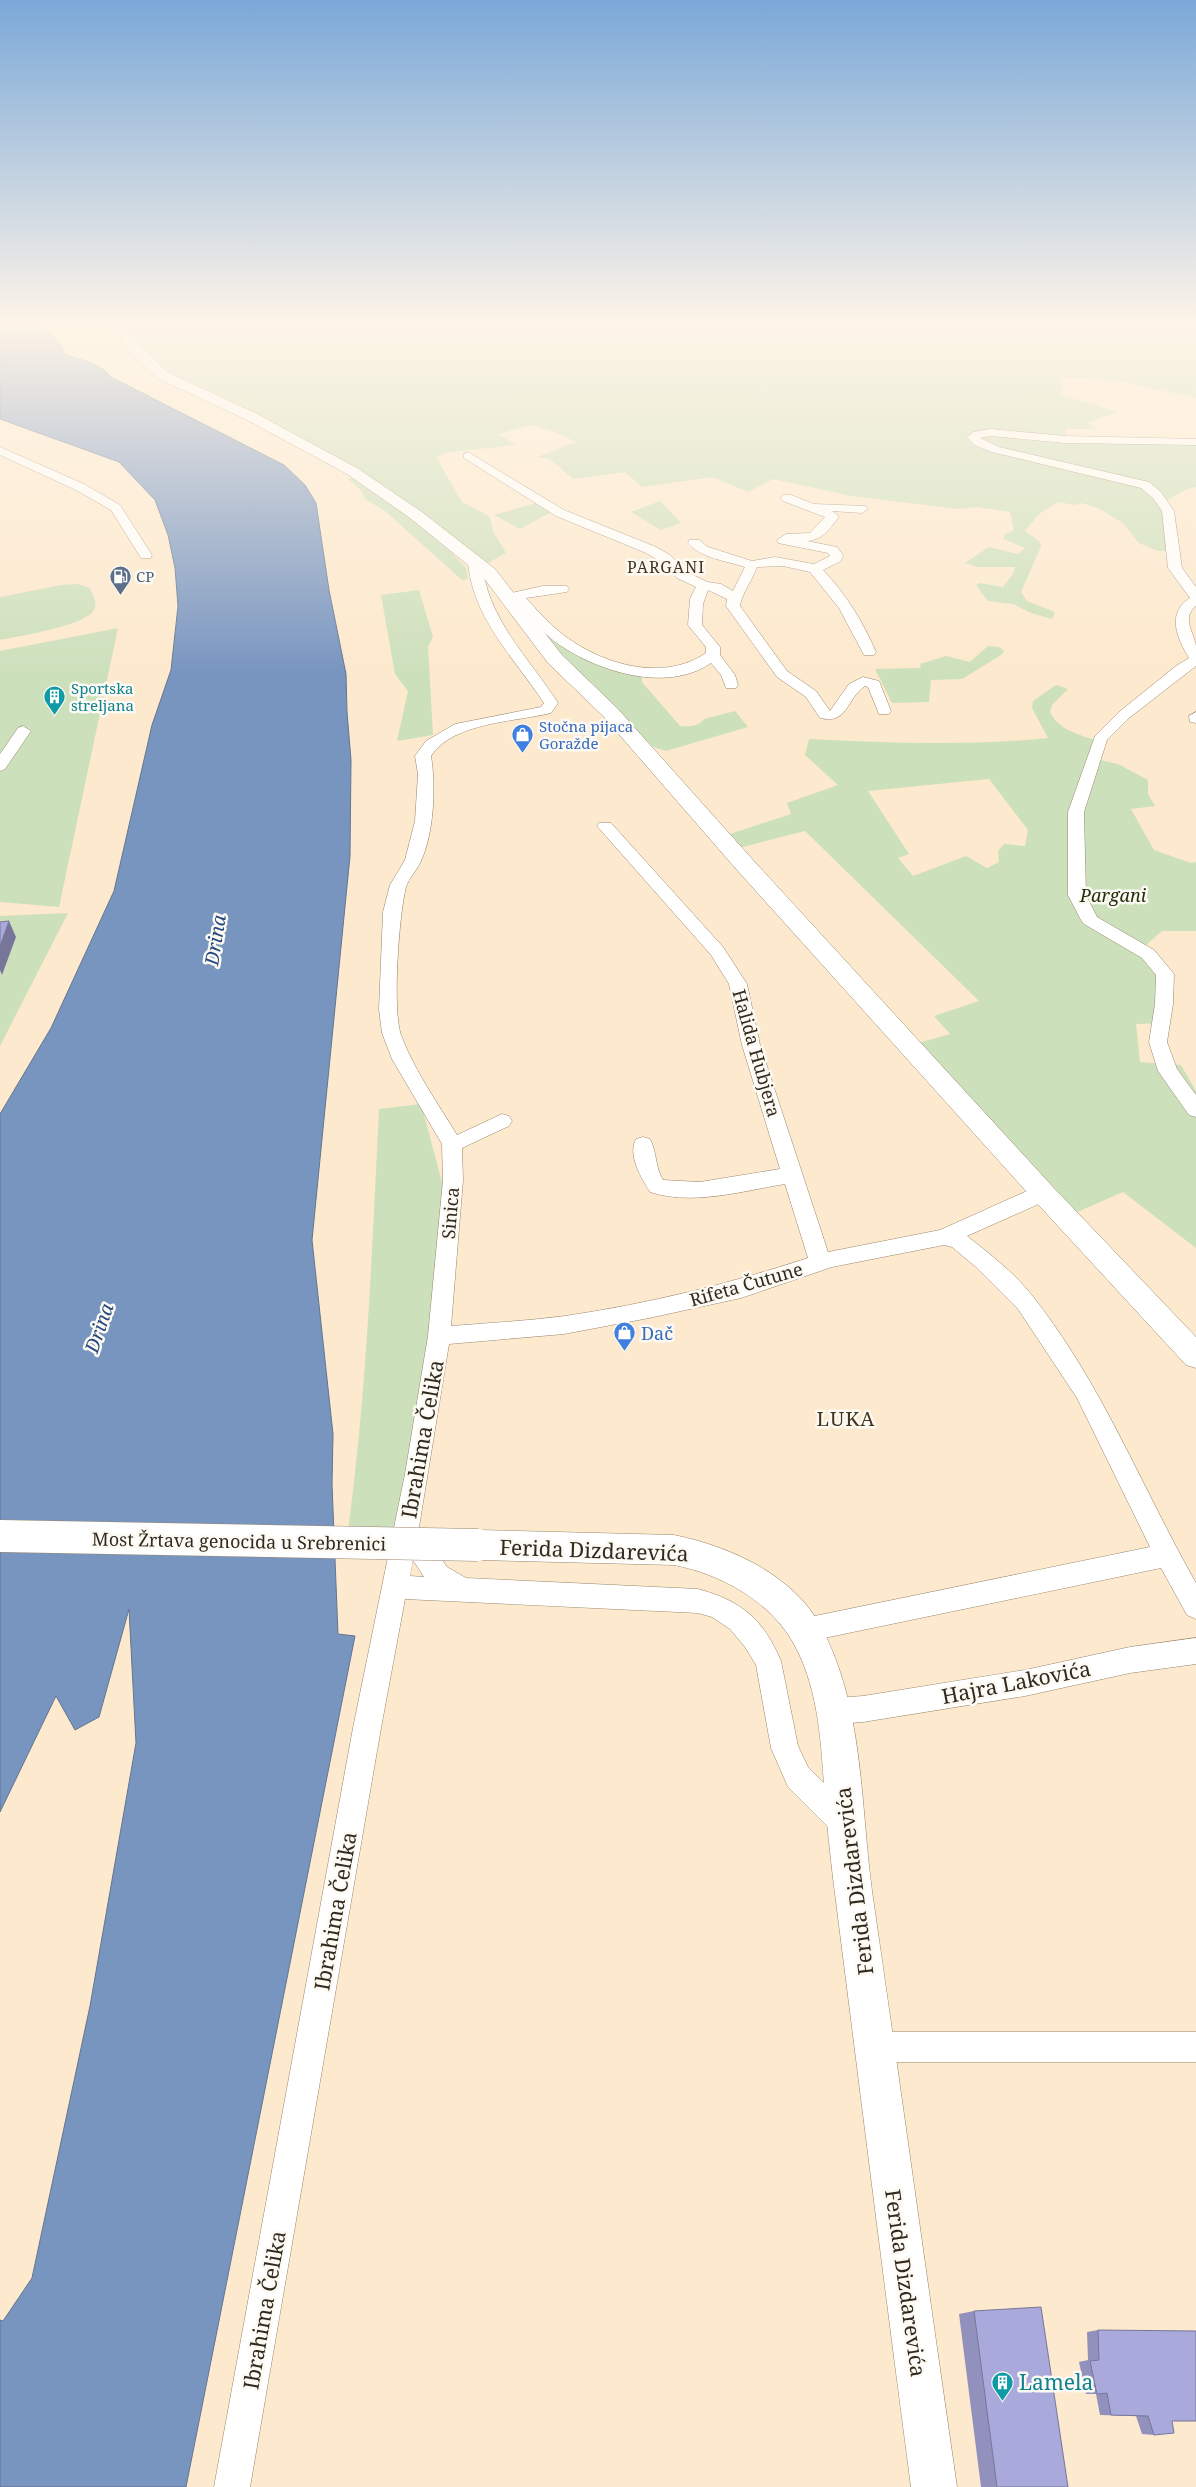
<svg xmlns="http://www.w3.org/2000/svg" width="1196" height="2487" font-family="'Noto Serif',serif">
  <rect width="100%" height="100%" fill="#fde9cd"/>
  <g fill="#cde0bc" fill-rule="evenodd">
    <path d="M129 326H1196V398L1118 381 1059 377 1063 384 1062 395 1117 412 1087 423 1095 429H1065L1067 442 1196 441V487L1185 490 1165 501C1180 521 1177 527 1177 551H1158L1139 543 1123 523 1098 508 1081 503 1075 505 1058 502 1039 514 1025 531 1040 542 1041 546 1021 592 1027 601 1055 612 1052 619 1031 613 1013 604 988 601 976 585 980 583 1003 587 1013 574 1015 567H977L965 563 989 547 1018 554 1025 548 1004 539V535L1014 530 1010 512 977 507 959 509 851 496 773 479 748 492 713 477 642 487 625 472 573 479 550 459 537 457 576 442 553 431 531 425 498 434 516 445 450 452 436 457 462 502 489 516 494 533 506 553 488 563 453 536 360 470 166 373 138 342Z"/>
    <path d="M353 477 409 517 452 553 466 568 468 579 462 580 385 511 365 499 361 490 348 479Z"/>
    <path d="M543 501 557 509 520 529 494 515Z"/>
    <path d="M660 501 681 523 661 530 631 512Z"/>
    <path d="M78 584 90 588C93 595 98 603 94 610 85 626 19 636 0 640V597L61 585Z"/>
    <path d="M419 590 433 637 428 646 433 735 397 741 408 691 395 674 381 595Z"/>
    <path d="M509 592 517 593 554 630 573 643 597 655 642 671V682L680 726C689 727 699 726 704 719L735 711 748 727 666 751 653 747 569 665Z"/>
    <path d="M118 628 59 907 0 902V651Z"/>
    <path d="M988 646 999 647 1004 651 1001 655 962 679 931 680 929 702 892 703 875 669 921 668 920 664 946 656 970 662Z"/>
    <path d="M1056 685 1068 689 1052 705 1050 712C1058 729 1077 734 1095 740L1100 760 1118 764 1148 780V794L1155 806 1131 809 1154 850 1191 863 1196 862V931H1162L1145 946C1174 977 1179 980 1169 1023L1136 1024 1140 1062 1181 1065 1196 1091V1248L1123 1192 1075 1213 918 1043 950 1034 934 1016 979 1001 805 831 739 848 727 835 791 814 787 803 838 785 805 755 809 739C888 743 969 746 1048 738L1032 708 1033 701ZM989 779 1028 830 1025 846 1004 844 998 851 999 862 987 868 966 856 913 876 898 858 909 854 868 791Z"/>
    <path d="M68 913 0 1046V916Z"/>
    <path d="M421 1104 446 1197 430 1333 395 1532 348 1530C367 1391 372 1249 379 1109Z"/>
  </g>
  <path fill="#7895c0" stroke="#637590" d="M0 326C31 326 52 321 65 355 82 360 100 363 111 377L284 465 305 485 316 503 329 590 346 674 347 712 351 760 350 856 312 1240 333 1434 332 1484 338 1634 355 1636 186 2487H0V2320L3 2321 32 2278 90 2006 136 1743 129 1609 99 1717 75 1730 56 1696 0 1812V1114L51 1028 114 891 152 725 171 670 178 606 175 568 168 535 155 500 119 462 0 419Z"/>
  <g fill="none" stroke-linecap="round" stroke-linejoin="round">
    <defs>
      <g id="minor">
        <path d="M990 429 1066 436 1196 439V445L1066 443 990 436 980 438 999 447 1149 482 1161 492 1174 511 1182 568 1196 587V606C1181 617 1194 633 1196 646 1196 652 1196 660 1196 666L1129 718 1107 740 1084 812 1086 895 1097 917 1154 950 1174 974 1173 1004 1167 1042 1177 1069 1196 1095V1117L1189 1115 1158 1071 1149 1042 1155 1004 1156 975 1142 958 1084 924 1081 920 1068 895V812L1095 736 1119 712 1176 666 1189 658C1177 638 1166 613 1190 598L1168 568 1162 511 1153 498 1141 488 992 452 974 445 967 437 974 432Z"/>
        <path d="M0 447 84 484 120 505 152 555 151 558H141L111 510 76 490 0 455Z"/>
        <path d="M468 452 564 510 656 547 670 555 687 572 707 582 721 584 733 591 745 567C727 561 700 558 688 543L689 540H699L708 547 752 561 775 557 814 564 830 556 828 553 778 543 777 540 786 534 810 533 825 517 783 501 781 498 783 495H791L814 504 866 506 868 509 862 513 832 511 839 516C831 528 823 540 807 541L837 547 843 555 841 561 823 570C846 594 863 622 876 652L874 655H864L839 608 810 572 783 566 757 567C753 579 741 595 740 606L787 671 816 691 830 711 849 684 863 677 879 681 891 711 889 714H879L868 687 865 686C846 699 848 725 820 718L806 697 777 677 726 606 727 599 708 590 703 604 702 625 720 647V655L735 675 738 685 736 688H726L721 675 711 663C666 694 595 671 554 641 539 629 527 614 513 601H502L500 598 502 595 543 586H567L569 589 567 592 526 598C537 610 548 623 561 633 600 664 662 683 706 653V647L688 625 690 599 696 587 677 578 660 561 646 553 556 516 464 458V454Z"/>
        <path d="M475 556 482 560C485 616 529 658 558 703L551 713C515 722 453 722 431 756 436 786 434 833 421 861 417 870 409 878 406 887 399 914 392 1010 401 1035 414 1070 437 1102 457 1135L502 1114 509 1116 512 1121 509 1126 462 1148 463 1180 451 1326C489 1323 527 1321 565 1316 647 1304 729 1284 808 1258L785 1184C742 1191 693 1206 650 1192 642 1179 627 1155 636 1139L643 1137 650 1139C657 1152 655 1167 663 1180L700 1182 780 1169 742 1045 729 984 711 955 597 826 599 823H611L723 947 747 984 760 1045 828 1252 940 1230 1036 1187 1043 1185 1050 1187 1053 1193 1050 1199 967 1236C990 1254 1016 1274 1034 1298 1102 1384 1142 1488 1196 1583V1619L1187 1615 1161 1568 805 1642 796 1639 792 1630 796 1621 805 1618 1150 1547 1077 1398 1018 1309 976 1267 952 1247 944 1245 832 1267 741 1298 649 1318 564 1334 449 1344 419 1527 447 1567 466 1578 698 1589C742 1601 763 1619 781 1661L798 1746 808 1767 855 1814 859 1824 855 1834 845 1838 835 1834 788 1787 771 1748 756 1665 745 1647 730 1629 712 1617 698 1613 405 1599 381 1728 250 2487H214L353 1728 405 1474 428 1336 443 1180 442 1144 392 1059 382 1033 379 1009 383 912 390 885 405 860 415 821 418 774 415 756 426 741 455 724 541 707 544 703C514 658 471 616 468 560ZM413 1560 424 1577 410 1576Z"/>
        <path d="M1196 712V723L1190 722 1189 716Z"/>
        <path d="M23 726 31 731 5 769 0 771V754L18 728Z"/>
        <path d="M1196 1638V1664L1130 1673 1025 1696 863 1722 836 1724 826 1720 823 1711 826 1702 836 1698 863 1696 1025 1670 1130 1647Z"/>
        <path d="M873 2032H1196V2062H873L862 2058 858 2047 862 2036Z"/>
      </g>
      <path id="tertiary" d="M115 326H127L137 343 167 372 257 414 357 468 422 512 495 569 562 655 617 708 753 860 1052 1186 1196 1337V1368L1186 1365 1034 1200 737 870 603 716 548 663 483 577 410 518 347 474 247 420 157 378 126 348Z"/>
      <path id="secondary" d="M478 1530 674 1535C728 1546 790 1573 819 1623 864 1704 860 1801 872 1891 901 2089 928 2288 957 2487H911C884 2284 859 2081 833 1878 830 1852 827 1825 825 1798 821 1747 820 1693 795 1646 772 1602 721 1574 674 1565L478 1560 467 1555 462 1545 467 1535Z"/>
    </defs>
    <use href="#minor" stroke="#98866c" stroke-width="1"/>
    <use href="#tertiary" stroke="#98866c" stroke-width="1"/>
    <use href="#secondary" stroke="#98866c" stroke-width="1"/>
    <use href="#minor" fill="#fff" fill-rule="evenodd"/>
    <use href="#tertiary" fill="#fff" fill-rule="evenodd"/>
    <use href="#secondary" fill="#fff" fill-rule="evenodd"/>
    <defs>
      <path id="secondary-bridge" d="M0 1536 478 1545"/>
    </defs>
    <use href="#secondary-bridge" stroke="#98866c" stroke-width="33" stroke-linecap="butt"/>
    <use href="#secondary-bridge" stroke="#fff" stroke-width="32"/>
  </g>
  <g fill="#9291bd">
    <path d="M974 2311 1068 2487H981L959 2314Z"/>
    <path d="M1098 2330 1172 2421 1154 2435 1142 2434 1136 2416 1100 2415 1096 2394H1086L1079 2362 1088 2360 1087 2332Z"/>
  </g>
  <path fill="#77769a" d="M9 921 16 937 2 975 0 970V946Z"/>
  <g fill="#aaa9dc" stroke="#77769a">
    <path d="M9 921 0 946V922Z"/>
    <path d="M1041 2307 1068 2487H997L974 2311Z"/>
    <path d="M1098 2330 1196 2331V2421H1172L1174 2433 1154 2435 1148 2416 1111 2415 1107 2393 1097 2394 1090 2361 1099 2360Z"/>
  </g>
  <linearGradient id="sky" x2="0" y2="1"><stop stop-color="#7ba8d8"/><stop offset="0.48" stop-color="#fef5e8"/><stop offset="1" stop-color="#fef5e8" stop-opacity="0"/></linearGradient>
  <rect width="1196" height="674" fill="url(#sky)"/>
  <defs>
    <symbol id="fuel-pin" viewBox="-11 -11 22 30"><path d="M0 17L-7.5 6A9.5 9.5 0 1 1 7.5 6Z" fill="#5c6f8a" stroke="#fdf9f3"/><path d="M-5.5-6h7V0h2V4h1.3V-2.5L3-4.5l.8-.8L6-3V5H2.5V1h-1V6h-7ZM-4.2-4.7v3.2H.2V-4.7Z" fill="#fff"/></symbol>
    <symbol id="building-pin" viewBox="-11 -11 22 30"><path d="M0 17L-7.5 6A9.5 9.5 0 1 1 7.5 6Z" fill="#0f9aa8" stroke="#fdf9f3"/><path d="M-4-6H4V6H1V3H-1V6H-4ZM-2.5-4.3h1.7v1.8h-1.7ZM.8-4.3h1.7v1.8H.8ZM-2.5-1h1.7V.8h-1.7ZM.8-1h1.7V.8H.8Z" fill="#fff"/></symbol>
    <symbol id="shop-pin" viewBox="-11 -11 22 30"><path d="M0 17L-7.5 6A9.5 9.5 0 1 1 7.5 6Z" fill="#3f7fe0" stroke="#fdf9f3"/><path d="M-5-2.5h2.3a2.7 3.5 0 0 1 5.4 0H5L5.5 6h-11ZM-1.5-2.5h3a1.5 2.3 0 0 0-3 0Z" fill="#fff"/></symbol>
  </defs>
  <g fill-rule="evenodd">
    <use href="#fuel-pin" x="108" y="564" width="25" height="34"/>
    <use href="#building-pin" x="42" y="684" width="25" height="34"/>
    <use href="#shop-pin" x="510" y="722" width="25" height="34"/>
    <use href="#shop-pin" x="612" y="1320" width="25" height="34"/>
    <use href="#building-pin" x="990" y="2370" width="25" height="34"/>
  </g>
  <g text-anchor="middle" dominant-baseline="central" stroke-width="5" stroke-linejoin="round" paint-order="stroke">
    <g font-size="15" fill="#4e5e75" stroke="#fdf9f3" text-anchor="start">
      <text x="136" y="576">CP</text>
    </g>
    <g font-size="15" fill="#0d838f" stroke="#fdf9f3" text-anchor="start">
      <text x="71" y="688">Sportska<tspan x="71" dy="17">streljana</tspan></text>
    </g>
    <g font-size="15" fill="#366cbe" stroke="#fdf9f3" text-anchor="start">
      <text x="539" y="726">Stočna pijaca<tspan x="539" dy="17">Goražde</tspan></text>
    </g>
    <g font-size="16" letter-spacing="1" fill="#44351d" stroke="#fdf9f3">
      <text x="666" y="567">PARGANI</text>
    </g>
    <g font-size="18" font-style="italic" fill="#20300c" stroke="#fdf9f3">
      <text x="1113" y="895">Pargani</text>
    </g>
    <g font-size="18" fill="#312a1f" stroke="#fdf9f3">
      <text transform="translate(757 1053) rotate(74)">Halida Hubjera</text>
      <text transform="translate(450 1213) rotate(-85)">Sinica</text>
      <text transform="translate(746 1284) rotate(-16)">Rifeta Čutune</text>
      <text transform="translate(239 1541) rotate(1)">Most Žrtava genocida u Srebrenici</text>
    </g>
    <g font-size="18" fill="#366cbe" stroke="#fdf9f3" text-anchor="start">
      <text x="641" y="1333">Dač</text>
    </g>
    <g font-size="19" font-style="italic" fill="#244980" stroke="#fdf9f3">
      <text transform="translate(215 940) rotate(-81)">Drina</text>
      <text transform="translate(99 1328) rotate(-71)">Drina</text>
    </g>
    <g font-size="20" letter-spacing="1" fill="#44351d" stroke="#fdf9f3">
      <text x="846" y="1418">LUKA</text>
    </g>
    <g font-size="21" fill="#312a1f" stroke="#fdf9f3">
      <text transform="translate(422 1439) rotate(-80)">Ibrahima Čelika</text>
      <text transform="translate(594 1550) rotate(2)">Ferida Dizdarevića</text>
      <text transform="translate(1016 1682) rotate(-11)">Hajra Lakovića</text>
      <text transform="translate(854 1881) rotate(-97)">Ferida Dizdarevića</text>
      <text transform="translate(335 1911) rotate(-80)">Ibrahima Čelika</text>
      <text transform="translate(906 2283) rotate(82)">Ferida Dizdarevića</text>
      <text transform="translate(264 2310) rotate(-80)">Ibrahima Čelika</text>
    </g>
    <g font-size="21" fill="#0d838f" stroke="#fdf9f3" text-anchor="start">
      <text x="1019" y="2382">Lamela</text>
    </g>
  </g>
</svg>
